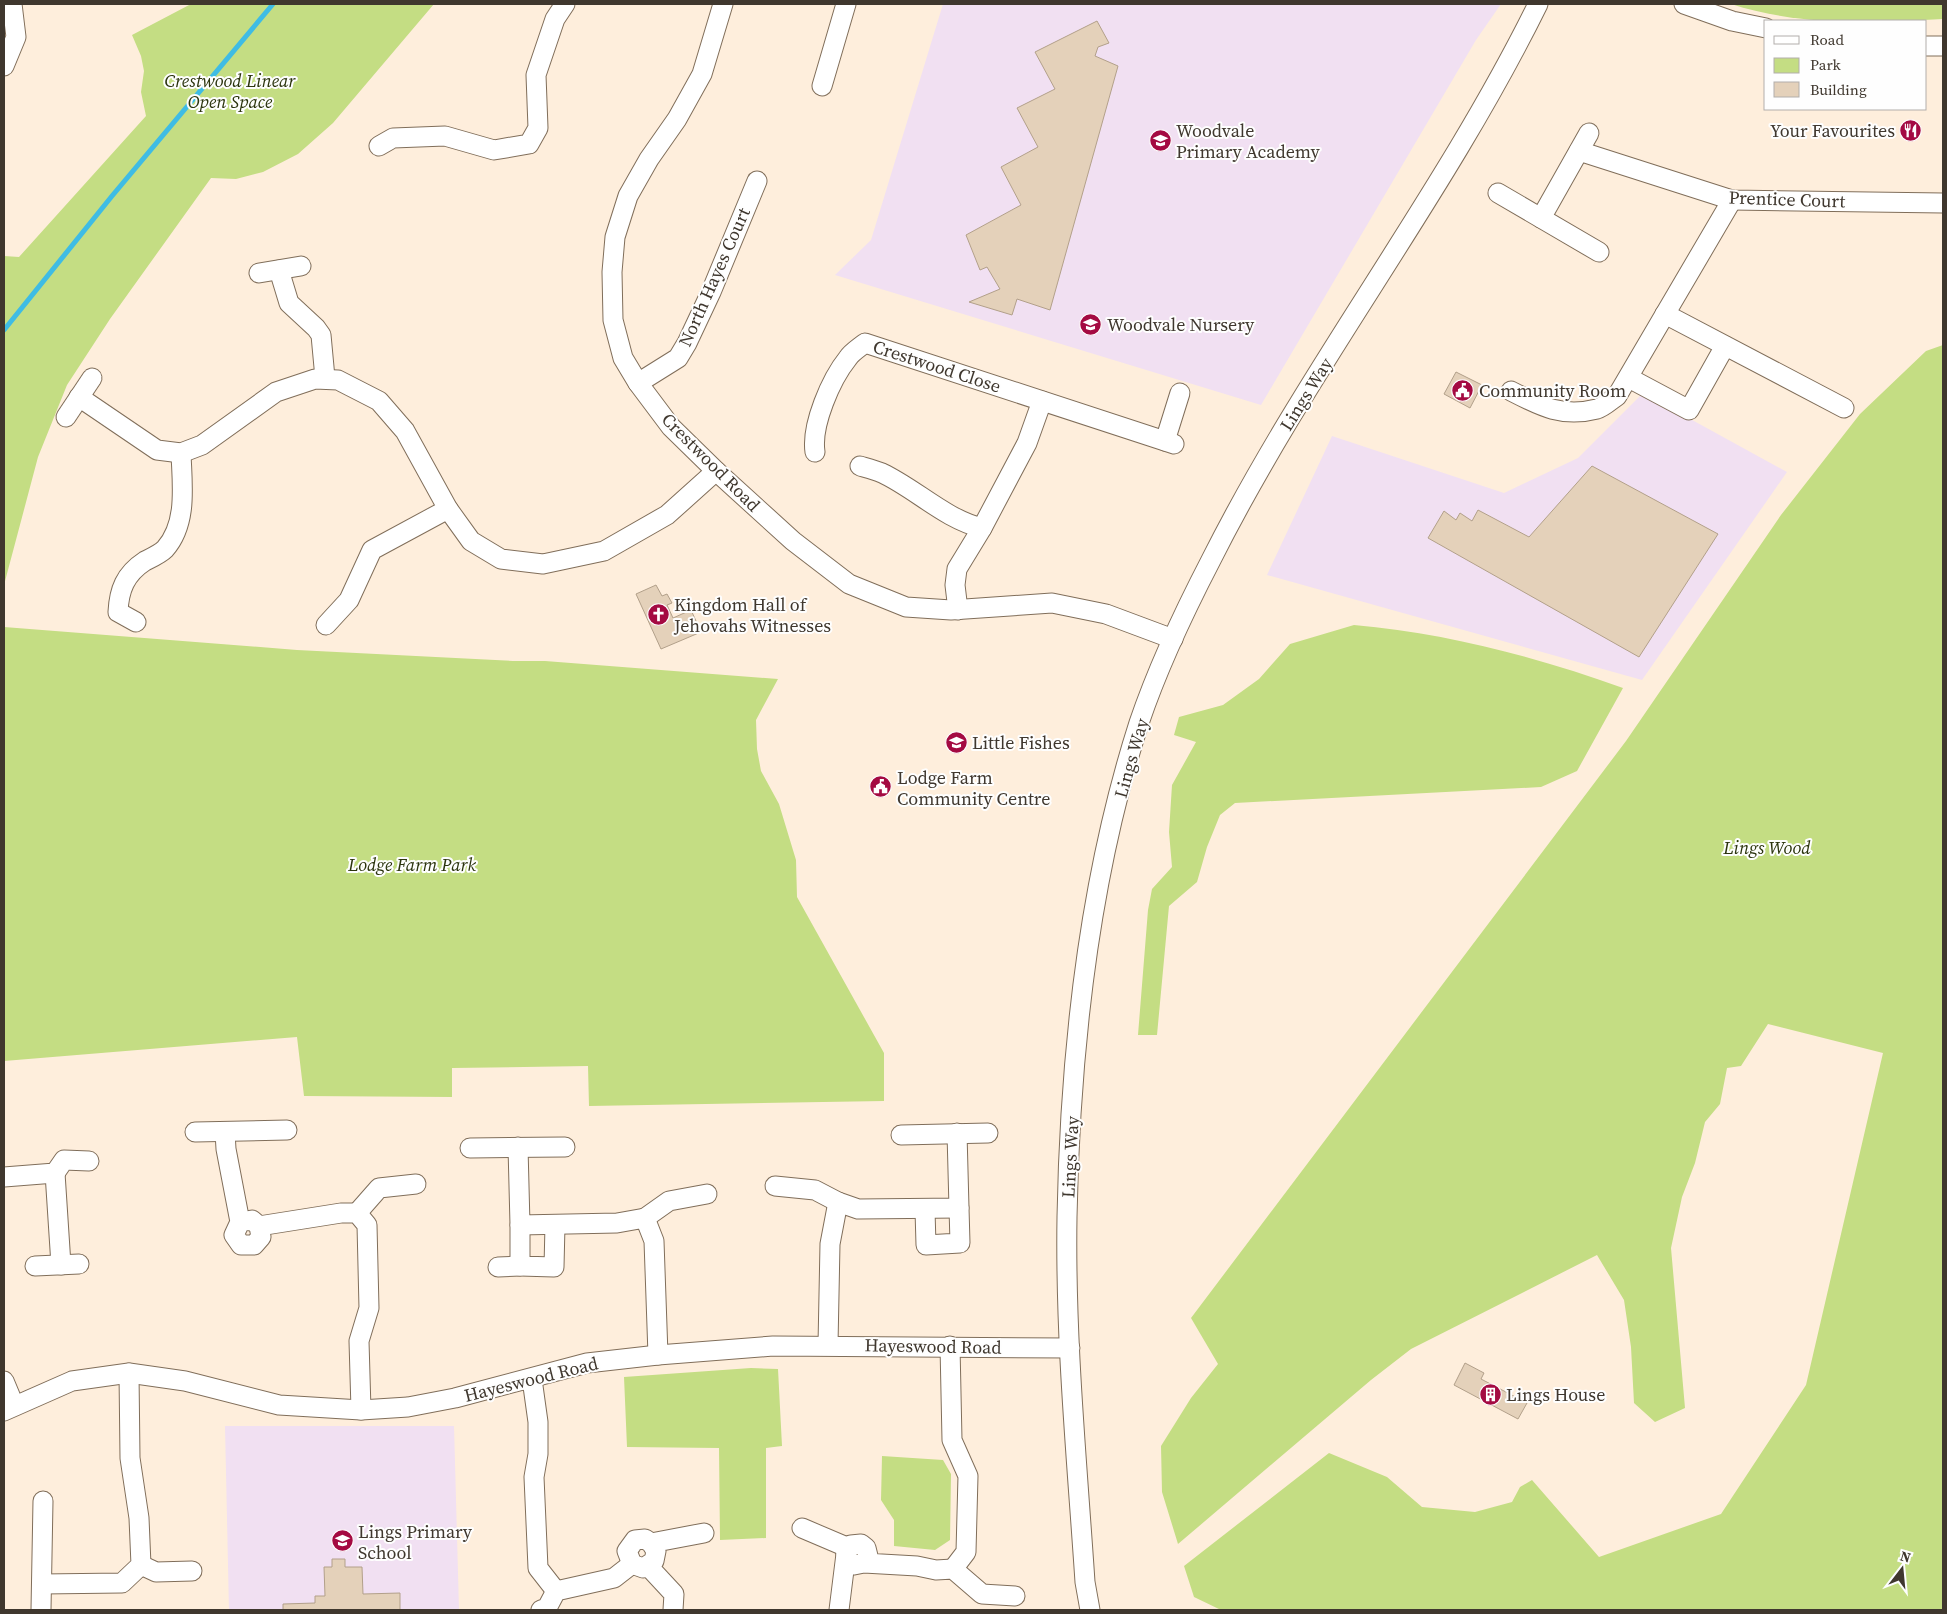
<svg xmlns="http://www.w3.org/2000/svg" width="1947" height="1614" font-family="'Source Serif 4',serif">
  <rect width="100%" height="100%" fill="#feeedc"/>
  <g fill="#f1e0f2">
    <path d="M943 4H1501L1476 40 1261 405 835 275 871 240Z"/>
    <path d="M1643 393 1787 472 1642 680 1267 575 1332 436 1504 493 1578 458Z"/>
    <path d="M225 1426H454L459 1610H229Z"/>
  </g>
  <g fill="#c4dd83">
    <path d="M191 4H434L333 123 298 154 263 172 236 179 211 178 110 319 67 385 38 457 4 585V256L19 257 146 116 141 92 144 71 141 56 132 35Z"/>
    <path d="M1731 4H1943V19C1873 23 1799 26 1731 4Z"/>
    <path d="M1943 345V1610H1221L1194 1597 1184 1566 1329 1453 1387 1477 1422 1507 1475 1512 1512 1502 1520 1487 1532 1480 1599 1557 1721 1514 1806 1385 1883 1053 1768 1024 1741 1066 1727 1068 1720 1104 1705 1122 1695 1163 1682 1197 1671 1248 1685 1408 1655 1422 1634 1403 1631 1347 1624 1300 1597 1255 1411 1349 1371 1380 1178 1544 1162 1492 1161 1446 1191 1398 1218 1364 1191 1318 1626 741 1781 515 1860 414 1926 351Z"/>
    <path d="M1354 625C1446 633 1537 657 1623 688L1577 771 1541 787 1235 803 1220 815 1207 847 1197 882 1169 906 1157 1035H1138L1148 910 1152 889 1172 867 1169 832 1172 785 1196 742 1174 735 1179 717 1223 705 1259 679 1290 644Z"/>
    <path d="M4 627 297 650 513 661H545L778 679 756 720 757 749 761 771 779 804 796 860 797 897 884 1053V1101L589 1106 588 1066 452 1068V1097L304 1096 297 1037 4 1061Z"/>
    <path d="M751 1368 778 1369 782 1446 766 1448V1538L720 1540 719 1448 627 1447 624 1377Z"/>
    <path d="M882 1456 943 1460 951 1474 950 1540 935 1550 894 1546V1520L881 1500Z"/>
  </g>
  <g fill="none" stroke-linecap="round" stroke-linejoin="round">
    <path stroke="#3fbce4" stroke-width="5" d="M4 330 112 196 273 4"/>
  </g>
  <g fill="#e4d1ba" stroke="#b2a08a">
    <path d="M1097 21 1109 43 1098 47 1095 56 1118 66 1050 310 1017 299 1012 315 969 302 1000 289 987 267 980 270 966 235 1021 205 1001 167 1038 147 1017 108 1055 89 1035 52Z"/>
    <path d="M1456 372 1482 385 1470 408 1444 394Z"/>
    <path d="M1592 466 1718 534 1639 657 1428 538 1444 511 1456 520 1460 513 1472 521 1478 510 1529 537Z"/>
    <path d="M656 585 662 596 667 594 672 603 667 605 673 618 691 610 701 632 661 649 636 594Z"/>
    <path d="M1465 1363 1484 1373 1481 1379 1527 1403 1518 1419 1454 1385Z"/>
    <path d="M332 1559H345V1567H362L363 1594 400 1593V1610H283V1604L315 1603V1596H325L324 1567H332Z"/>
  </g>
  <g fill="none" stroke-linecap="round" stroke-linejoin="round">
    <defs>
      <g id="minor">
        <path d="M723 4 702 74 677 119 649 159 628 196 615 237 612 272 613 320 623 358 638 383 671 427 716 471 793 541 849 584 906 607 951 610 1052 603 1106 614 1173 639"/>
        <path d="M1684 4 1732 21 1766 28"/>
        <path d="M1926 46H1943"/>
        <path d="M4 66 16 37 12 4"/>
        <path d="M822 86 846 4"/>
        <path d="M379 146 393 138 445 136 494 150 529 144 538 128 536 75 555 19 565 4"/>
        <path d="M1579 151 1732 200 1943 203"/>
        <path d="M1498 193 1599 252"/>
        <path d="M1541 218 1589 133"/>
        <path d="M279 270 289 303 316 328 321 335 325 378"/>
        <path d="M259 273 301 266"/>
        <path d="M1665 314 1844 408"/>
        <path d="M1629 378 1689 410 1725 346"/>
        <path d="M638 383 678 358 687 343 711 292 757 181"/>
        <path d="M1511 391C1540 406 1562 418 1597 409 1604 407 1611 400 1617 396L1732 200"/>
        <path d="M79 397 157 450 181 453 202 445 276 392 315 379 338 380 379 401 405 431 448 509 471 541 501 559 543 564 604 551 667 515 716 471"/>
        <path d="M66 417 92 378"/>
        <path d="M1165 441 1180 393"/>
        <path d="M815 452C811 425 831 379 848 358 852 352 859 348 865 343L1174 444"/>
        <path d="M860 466C867 468 875 470 882 473 916 489 945 519 982 528"/>
        <path d="M958 610 955 585 957 569 982 528 1027 443 1042 401"/>
        <path d="M136 622 118 612C119 590 125 574 145 561 151 558 160 554 165 549 188 523 182 484 181 453"/>
        <path d="M326 625 349 600 372 550 448 509"/>
        <path d="M195 1132 287 1130"/>
        <path d="M225 1132 226 1149 240 1222 234 1235 241 1245H254L261 1237 259 1226 252 1220 240 1222"/>
        <path d="M901 1135 988 1133"/>
        <path d="M518 1147 520 1225 617 1223 645 1218 654 1241 658 1355"/>
        <path d="M470 1148 565 1147"/>
        <path d="M55 1173 61 1265"/>
        <path d="M4 1177 55 1173 64 1160 89 1161"/>
        <path d="M775 1186 815 1190 838 1202"/>
        <path d="M925 1210 926 1245 960 1243 959 1208"/>
        <path d="M357 1213 379 1188 416 1184"/>
        <path d="M645 1218 669 1201 707 1194"/>
        <path d="M520 1225V1266L554 1267 555 1225"/>
        <path d="M259 1226 341 1213H357L367 1225 369 1308 359 1341 361 1410"/>
        <path d="M35 1266 79 1264"/>
        <path d="M498 1267 520 1266"/>
        <path d="M828 1345 830 1244 838 1202 858 1209 959 1208 957 1133"/>
        <path d="M950 1346 952 1440 968 1476 966 1552 953 1569"/>
        <path d="M532 1379 538 1422V1454L534 1477 538 1568 556 1591"/>
        <path d="M4 1381 14 1405"/>
        <path d="M4 1411 72 1381 129 1373 185 1381 279 1405 361 1410 408 1407 455 1398 587 1363 658 1355 773 1346 1070 1348"/>
        <path d="M802 1528 849 1548"/>
        <path d="M651 1543 656 1551 654 1561 643 1568 632 1564 627 1551 635 1540 645 1539 651 1543 704 1533"/>
        <path d="M864 1563 868 1556 866 1548 861 1544 851 1545 846 1554 849 1561 854 1565 864 1563 917 1566 936 1570 953 1569 982 1594 1015 1596"/>
        <path d="M141 1565 156 1572 192 1571"/>
        <path d="M648 1566 674 1594 673 1610"/>
        <path d="M42 1584 122 1583 141 1565 139 1518 130 1458 129 1373"/>
        <path d="M41 1610 43 1501"/>
        <path d="M541 1610 547 1608 556 1591 614 1578 632 1564"/>
        <path d="M839 1610 846 1554"/>
        <path d="M1090 1610 1085 1582C1077 1461 1065 1339 1067 1217 1070 1051 1088 882 1139 723 1158 667 1184 612 1211 560 1308 367 1443 197 1538 4"/>
      </g>
    </defs>
    <use href="#minor" stroke="#806e5a" stroke-width="21"/>
    <use href="#minor" stroke="#fff" stroke-width="19"/>
  </g>
  <defs>
    <symbol id="restaurant-disc" viewBox="-11 -11 22 22"><circle r="9.5" fill="#a40a42" stroke="#fefefe"/><path d="M-5-6h1v4h1v-4h1v4h1v-4h1v5L-1.5 .5V6h-2V.5L-5-1ZM5-6V6H3V1.5H1.5Q1.5-4 5-6Z" fill="#fff"/></symbol>
    <symbol id="school-disc" viewBox="-11 -11 22 22"><circle r="9.5" fill="#a40a42" stroke="#fefefe"/><path d="M0-5L7-2L0 1L-7-2ZM-4 1L0 2.5L4 1V4Q0 6-4 4Z" fill="#fff"/></symbol>
    <symbol id="civic-disc" viewBox="-11 -11 22 22"><circle r="9.5" fill="#a40a42" stroke="#fefefe"/><path d="M-.6-6.5H3V-4.5H.6V-3L4-1V1h2V6H-6V1h2V-1L-.6-3ZM-1.2 2.5V6h2.4V2.5Z" fill="#fff"/></symbol>
    <symbol id="church-disc" viewBox="-11 -11 22 22"><circle r="9.5" fill="#a40a42" stroke="#fefefe"/><path d="M-1.2-6h2.4v3.5h3.3v2.4h-3.3V6h-2.4V-.1h-3.3v-2.4h3.3Z" fill="#fff"/></symbol>
    <symbol id="building-disc" viewBox="-11 -11 22 22"><circle r="9.5" fill="#a40a42" stroke="#fefefe"/><path d="M-4-6H4V6H1V3H-1V6H-4ZM-2.5-4.3h1.7v1.8h-1.7ZM.8-4.3h1.7v1.8H.8ZM-2.5-1h1.7V.8h-1.7ZM.8-1h1.7V.8H.8Z" fill="#fff"/></symbol>
  </defs>
  <g fill-rule="evenodd">
    <use href="#restaurant-disc" x="1898" y="118" width="25" height="25"/>
    <use href="#school-disc" x="1148" y="128" width="25" height="25"/>
    <use href="#school-disc" x="1078" y="312" width="25" height="25"/>
    <use href="#civic-disc" x="1450" y="378" width="25" height="25"/>
    <use href="#church-disc" x="646" y="602" width="25" height="25"/>
    <use href="#school-disc" x="944" y="730" width="25" height="25"/>
    <use href="#civic-disc" x="868" y="774" width="25" height="25"/>
    <use href="#building-disc" x="1478" y="1382" width="25" height="25"/>
    <use href="#school-disc" x="330" y="1528" width="25" height="25"/>
  </g>
  <g text-anchor="middle" dominant-baseline="central" stroke-width="4" stroke-linejoin="round" paint-order="stroke">
    <g font-size="18" font-style="italic" fill="#2b340d" stroke="#fefefe">
      <text x="230" y="80">Crestwood Linear<tspan x="230" dy="21">Open Space</tspan></text>
      <text x="1767" y="847">Lings Wood</text>
      <text x="412" y="864">Lodge Farm Park</text>
    </g>
    <g font-size="18" fill="#3f372e" stroke="#fefefe" text-anchor="start">
      <text x="1176" y="130">Woodvale<tspan x="1176" dy="21">Primary Academy</tspan></text>
      <text x="1895" y="130" text-anchor="end">Your Favourites</text>
      <text x="1107" y="324">Woodvale Nursery</text>
      <text x="1479" y="390">Community Room</text>
      <text x="674" y="604">Kingdom Hall of<tspan x="674" dy="21">Jehovahs Witnesses</tspan></text>
      <text x="972" y="742">Little Fishes</text>
      <text x="897" y="777">Lodge Farm<tspan x="897" dy="21">Community Centre</tspan></text>
      <text x="1506" y="1394">Lings House</text>
      <text x="358" y="1531">Lings Primary<tspan x="358" dy="21">School</tspan></text>
    </g>
    <g font-size="18" fill="#3f372e" stroke="#fefefe">
      <text transform="translate(1787 199) rotate(2)">Prentice Court</text>
      <text transform="translate(714 277) rotate(-66)">North Hayes Court</text>
      <text transform="translate(937 366) rotate(18)">Crestwood Close</text>
      <text transform="translate(1306 394) rotate(-58)">Lings Way</text>
      <text transform="translate(711 462) rotate(45)">Crestwood Road</text>
      <text transform="translate(1131 758) rotate(-74)">Lings Way</text>
      <text transform="translate(1070 1157) rotate(-87)">Lings Way</text>
      <text transform="translate(933 1346) rotate(1)">Hayeswood Road</text>
      <text transform="translate(531 1379) rotate(-14)">Hayeswood Road</text>
    </g>
  </g>
  <rect width="1947" height="1614" fill="none" stroke="#3f372e" stroke-width="10"/>
  <rect x="1764" y="20" width="162" height="90" fill="#fefefe" stroke="#b2aeab"/>
  <rect x="1774" y="36" width="25" height="8" fill="#ffffff" stroke="#b2aeab"/>
  <text x="1810" y="45" font-size="15" fill="#3f372e">Road</text>
  <rect x="1774" y="58" width="25" height="15" fill="#c4dd83" stroke="#b2aeab"/>
  <text x="1810" y="70" font-size="15" fill="#3f372e">Park</text>
  <rect x="1774" y="82" width="25" height="15" fill="#e4d1ba" stroke="#b2aeab"/>
  <text x="1810" y="95" font-size="15" fill="#3f372e">Building</text>
  <g transform="translate(1902 1569) rotate(16)" stroke="#fefefe" stroke-width="4" paint-order="stroke">
  <path d="M0-4L9 19L0 12L-9 19Z" fill="#3f372e"/>
  <text y="-8" font-size="14" font-weight="bold" text-anchor="middle" fill="#3f372e">N</text>
  </g>
</svg>
